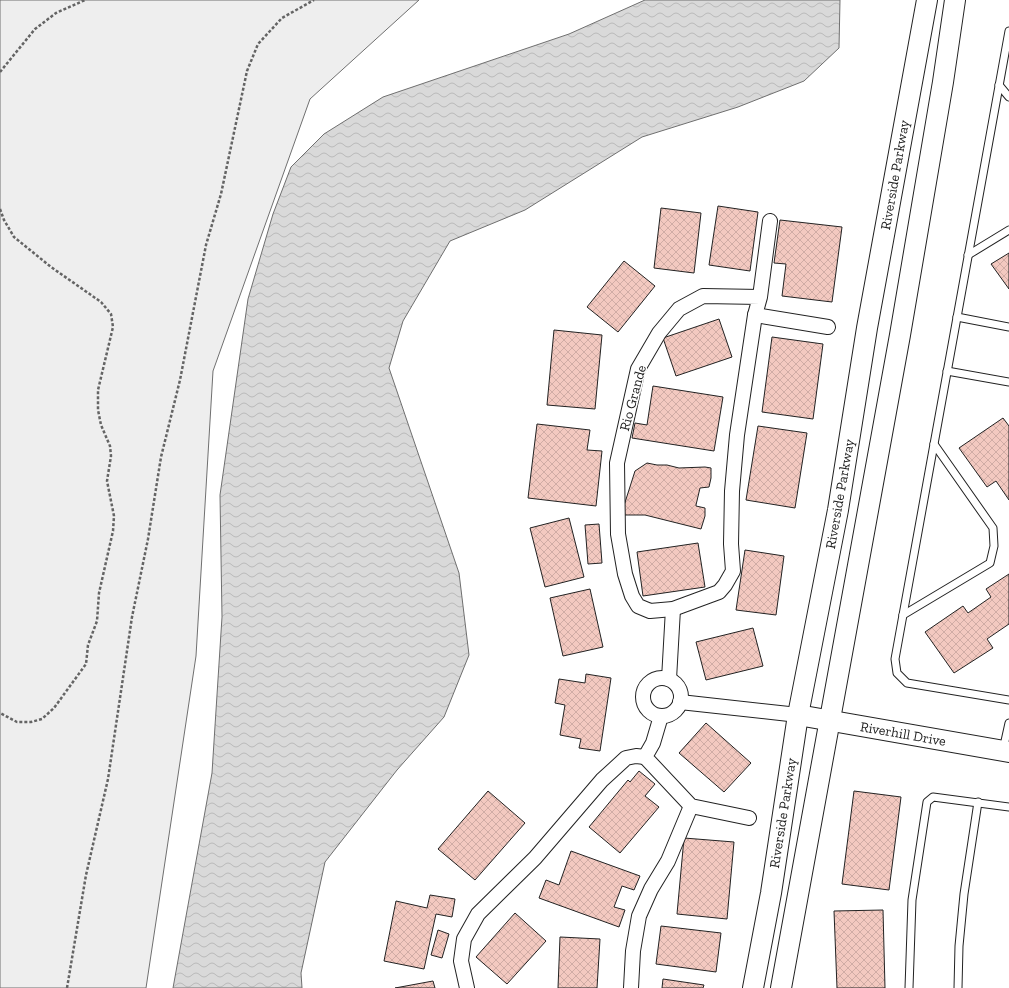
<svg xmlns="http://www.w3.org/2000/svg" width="1009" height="988" font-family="'Zilla Slab',serif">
  <defs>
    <pattern id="water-waves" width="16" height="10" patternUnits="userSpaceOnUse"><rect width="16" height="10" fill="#d9d9d9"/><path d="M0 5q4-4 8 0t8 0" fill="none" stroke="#bababa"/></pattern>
    <pattern id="building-cross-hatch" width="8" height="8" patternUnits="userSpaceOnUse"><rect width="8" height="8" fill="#f3c9c0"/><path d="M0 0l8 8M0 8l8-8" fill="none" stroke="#d0aca5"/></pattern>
  </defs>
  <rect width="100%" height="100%" fill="#fff"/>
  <path fill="#eee" stroke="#6f6f6f" d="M0 0H419L310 99 213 371 196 656 146 988H0Z"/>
  <path fill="url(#water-waves)" stroke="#6f6f6f" d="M645 0H840L839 48 804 81 738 107 642 137 525 210 450 241 403 321 389 368 459 573 469 655 444 717 397 770 325 862 301 973 302 988H173L212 773 222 617 220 495 248 299 273 214 291 167 324 134 383 97 569 34Z"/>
  <g fill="url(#building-cross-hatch)" stroke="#222">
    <path d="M718 206 758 212 750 271 709 265Z"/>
    <path d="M661 208 701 213 694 273 654 268Z"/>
    <path d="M780 220 842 227 832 302 782 296 786 264 774 263Z"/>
    <path d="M1009 253V289L991 264Z"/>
    <path d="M624 261 655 286 618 332 587 307Z"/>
    <path d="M719 319 732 357 676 376 663 338Z"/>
    <path d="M554 330 602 335 595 409 547 405Z"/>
    <path d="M772 337 823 344 813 419 762 412Z"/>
    <path d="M653 386 723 397 714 451 632 438 635 423 647 425Z"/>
    <path d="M1003 418 1009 426V500L996 481 987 487 959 448Z"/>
    <path d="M537 424 590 430 587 450 602 451 596 506 528 498Z"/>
    <path d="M758 426 807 433 795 508 746 500Z"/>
    <path d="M647 463 657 465H667L679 468 705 467 711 468V478L709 487 700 488 696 505V506L705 508V516L701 529 645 515H621L635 471Z"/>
    <path d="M569 518 584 577 545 587 530 528Z"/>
    <path d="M599 524 602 563 588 564 585 525Z"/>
    <path d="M698 543 705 587 643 596 637 552Z"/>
    <path d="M745 550 784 556 776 615 736 610Z"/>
    <path d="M1009 574V624L987 639 993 648 954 673 925 632 963 606 968 613 991 597 986 589Z"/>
    <path d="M590 589 603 647 563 656 550 598Z"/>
    <path d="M753 628 763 666 706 680 696 642Z"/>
    <path d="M586 674 611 678 600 751 579 748 581 739 560 735 565 705 555 703 559 679 585 683Z"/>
    <path d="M706 723 751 763 724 792 679 753Z"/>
    <path d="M639 771 655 784 645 796 659 807 620 853 589 827 628 780 630 782Z"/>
    <path d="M488 791 525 823 475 880 438 849Z"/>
    <path d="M854 791 901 797 889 890 842 884Z"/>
    <path d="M684 838 734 842 727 919 677 914Z"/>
    <path d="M571 851 640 876 634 890 622 886 614 907 625 910 619 927 539 898 546 880 559 885Z"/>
    <path d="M430 895 455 899 452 917 436 914 424 969 384 961 396 901 427 908Z"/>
    <path d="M883 910 885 988H837L834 911Z"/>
    <path d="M515 913 546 941 507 984 476 957Z"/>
    <path d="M661 926 721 933 716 972 656 964Z"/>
    <path d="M438 930 449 934 442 958 431 955Z"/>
    <path d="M560 937 600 939 597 988H558Z"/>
    <path d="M663 979 704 985 703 988H662Z"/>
    <path d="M433 981 435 988H395Z"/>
  </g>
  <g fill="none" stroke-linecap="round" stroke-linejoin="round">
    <defs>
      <g id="lane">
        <path d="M1009 31 895 659 897 673 907 683 1009 700"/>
        <path d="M999 85 1009 97"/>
        <path d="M968 255 1009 230"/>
        <path d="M957 317 1009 327"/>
        <path d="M947 371 1009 382"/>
        <path d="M903 615 990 563 994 546 993 528 934 444"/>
        <path d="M1003 750 1009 723"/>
        <path d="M909 988 912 900 927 802 933 797 1009 807"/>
        <path d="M958 988 959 946 964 894 978 802"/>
      </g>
      <g id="street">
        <path d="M760 297 703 296 679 309 659 333 638 369 617 463 618 534 625 574 632 596 638 606 650 611 673 609 719 592 725 585 733 571 731 544 732 491 737 435 755 315 760 297 770 221"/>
        <path d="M755 315 828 327"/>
        <circle cx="662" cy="697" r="19"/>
        <path d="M669 679 673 609"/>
        <path d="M680 702 798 715"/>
        <path d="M661 716 653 743 645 757 691 806 749 818"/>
        <path d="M467 988 461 961 464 939 478 914 535 858 602 780 626 758 636 756 645 757"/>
        <path d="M631 988 633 951 639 916 651 889 668 861 691 806"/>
      </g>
      <g id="secondary">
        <path d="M798 715 1009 752"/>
        <path d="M753 988 771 893 798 715 838 510 867 328 927 0"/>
        <path d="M781 988 900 335 943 82 955 0"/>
      </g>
    </defs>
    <use href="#lane" stroke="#222" stroke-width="9"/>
    <use href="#street" stroke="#222" stroke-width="16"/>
    <use href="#secondary" stroke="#222" stroke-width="22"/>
    <g stroke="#646464" stroke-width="2.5" stroke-dasharray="3 2" stroke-linecap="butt">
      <path d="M0 72 35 29 56 13 85 0"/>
      <path d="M0 209 4 220 14 237 51 267 101 302 111 314 113 327 98 390V410L101 425 110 446 111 456 107 481 114 516 113 531 99 593 97 621 88 645 86 664 54 708 42 719 31 722H17L0 713"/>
      <path d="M67 988 86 875 108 779 132 617 148 539 161 457 180 380 206 245 221 194 247 71 258 44 282 18 314 0"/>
    </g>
    <use href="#lane" stroke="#fff" stroke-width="7"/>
    <use href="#street" stroke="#fff" stroke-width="14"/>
    <use href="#secondary" stroke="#fff" stroke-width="20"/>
  </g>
  <g text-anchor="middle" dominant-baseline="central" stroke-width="3" stroke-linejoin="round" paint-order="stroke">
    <g font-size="14" fill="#222" stroke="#fff">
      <text transform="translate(895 175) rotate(-80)">Riverside Parkway</text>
      <text transform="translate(633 398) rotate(-75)">Rio Grande</text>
      <text transform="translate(840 494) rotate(-80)">Riverside Parkway</text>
      <text transform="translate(903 734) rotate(10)">Riverhill Drive</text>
      <text transform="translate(783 813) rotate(-81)">Riverside Parkway</text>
    </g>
  </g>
</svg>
